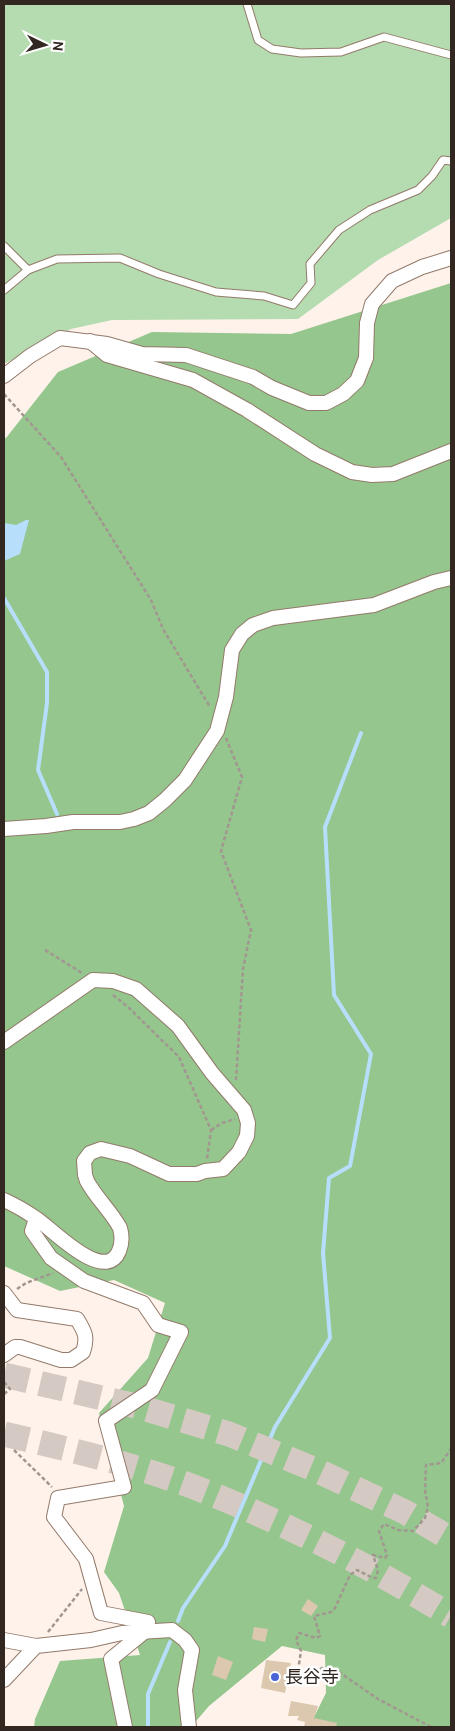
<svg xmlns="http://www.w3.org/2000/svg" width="455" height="1731" font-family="Cabin,'Noto Sans JP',sans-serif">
  <rect width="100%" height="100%" fill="#fef2eb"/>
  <path fill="#b5dbb0" d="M4 4H451V218L378 260 298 319 112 320 71 329 4 364Z"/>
  <path fill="#94c68d" d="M451 283V1727H309L326 1693 325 1655 282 1646 209 1706 191 1727H34L35 1719 60 1661 140 1655 119 1593 104 1572 124 1506 99 1413 148 1358 165 1303 114 1280 60 1291 4 1266V438H6L58 372 152 332 291 334Z"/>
  <path fill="#b7defb" d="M26 520H29L20 554 4 561V523L16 525Z"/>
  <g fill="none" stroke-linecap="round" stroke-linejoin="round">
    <g stroke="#b7defb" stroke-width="4">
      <path d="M4 598 47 672V703L38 770 57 814"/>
      <path d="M178 1621 183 1608 225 1546 275 1427 330 1338 323 1253 329 1178 350 1166 371 1054 334 995 325 827 361 733"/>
      <path d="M148 1727V1694L170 1642"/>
    </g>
  </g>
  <g fill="#dbc8af">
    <path d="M308 1599 318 1606 311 1616 301 1610Z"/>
    <path d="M254 1627 268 1629 265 1642 252 1639Z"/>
    <path d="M218 1656 233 1662 226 1680 212 1675Z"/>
    <path d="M266 1660 291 1663 285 1693 261 1688Z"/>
    <path d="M291 1701 318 1706 314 1718 337 1723 336 1727H304L305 1722 297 1720 299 1716H288Z"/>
  </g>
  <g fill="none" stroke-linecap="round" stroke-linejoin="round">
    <g stroke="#d5cac3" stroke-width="25" stroke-dasharray="25 12" stroke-linecap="butt">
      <path d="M4 1375 136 1406 229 1434 316 1470 405 1512 451 1539"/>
      <path d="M4 1434C76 1451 150 1468 219 1497 299 1530 377 1570 451 1616"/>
    </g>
    <defs>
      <g id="service">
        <path d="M247 4 258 40 272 49 301 53 341 52 384 37 451 55"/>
        <path d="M4 246 28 270 57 259 120 258 159 274 216 292 264 296 293 305 311 283 310 264 339 230 370 210 418 190 432 176 443 160 451 161"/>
        <path d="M4 290 28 270"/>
      </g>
      <g id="minor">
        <path d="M90 341 107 355 193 380 247 410 315 454 352 472 372 475 393 474 451 451"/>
        <path d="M4 376 30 356 60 338 107 344 142 354 186 355 253 377 272 388 309 403H326L343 394 357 381 366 358 367 323 372 304 392 281 422 267 451 258"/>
        <path d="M4 829 46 826 73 822H120L134 819 149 813 165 800 185 780 217 731 226 697 232 650 242 634 253 625 273 618 374 605 434 582 451 578"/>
        <path d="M4 1042 93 980 113 981 136 989 178 1026 212 1073 244 1110 248 1123 247 1136 239 1152 223 1169 205 1171 197 1174H169L130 1156 101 1149 90 1153 84 1161 85 1175 87 1181C96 1198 111 1211 120 1228 122 1235 122 1244 119 1251 105 1285 52 1229 37 1219 27 1212 15 1205 4 1200"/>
        <path d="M36 1219 32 1231 51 1258 84 1281 143 1303 158 1325 181 1332 152 1390 106 1421 124 1487 58 1498 54 1517 86 1559 101 1613 148 1622 144 1632 111 1659 125 1727"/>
        <path d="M4 1293 17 1310 77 1319C85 1332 88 1337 83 1352L71 1360H61L20 1347H15L4 1355"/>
        <path d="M4 1640 36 1646 91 1640 122 1633 172 1630 185 1640 192 1650 185 1690 189 1727"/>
        <path d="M4 1680 36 1646"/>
      </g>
    </defs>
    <use href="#service" stroke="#937a6a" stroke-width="9"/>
    <use href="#minor" stroke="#937a6a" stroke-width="16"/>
    <g stroke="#a29790" stroke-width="2.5" stroke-dasharray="4 2.5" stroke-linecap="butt">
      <path d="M4 394 61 457 151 600 163 629 210 707"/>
      <path d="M226 738 242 777 221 851 251 930 243 969 236 1080"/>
      <path d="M45 950 82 973"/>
      <path d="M113 995 128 1007 179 1057 211 1130 207 1159"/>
      <path d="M211 1130 222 1123 235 1119"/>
      <path d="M17 1289 26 1283 53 1273"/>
      <path d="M4 1382 10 1389 4 1394"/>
      <path d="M14 1450 52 1487"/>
      <path d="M48 1632 82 1589"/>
      <path d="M431 1727 378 1699 336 1670 322 1668 296 1684 301 1651 296 1640 299 1633 316 1638 320 1636 314 1616 331 1612 335 1608 350 1575 357 1570 373 1578H376L378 1570 373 1555 385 1558 387 1555 379 1531 384 1524 398 1530 413 1531 425 1518 428 1507 425 1490 426 1465 441 1463 451 1449"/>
    </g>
    <use href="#service" stroke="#fff" stroke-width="7"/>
    <use href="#minor" stroke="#fff" stroke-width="14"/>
  </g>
  <circle fill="#4763d7" stroke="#fff" stroke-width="2" cx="275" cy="1677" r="5"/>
  <g text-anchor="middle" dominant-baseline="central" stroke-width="5" stroke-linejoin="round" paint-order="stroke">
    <g font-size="18" fill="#322821" stroke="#fff" text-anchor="start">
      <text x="285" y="1677">長谷寺</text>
    </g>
  </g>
  <rect width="455" height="1731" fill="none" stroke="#322821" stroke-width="10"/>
  <g transform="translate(45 45) rotate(95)" stroke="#ffffff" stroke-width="4" paint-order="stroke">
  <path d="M0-4L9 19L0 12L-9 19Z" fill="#322821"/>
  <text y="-8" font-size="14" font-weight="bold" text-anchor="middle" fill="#322821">N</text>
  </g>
</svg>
